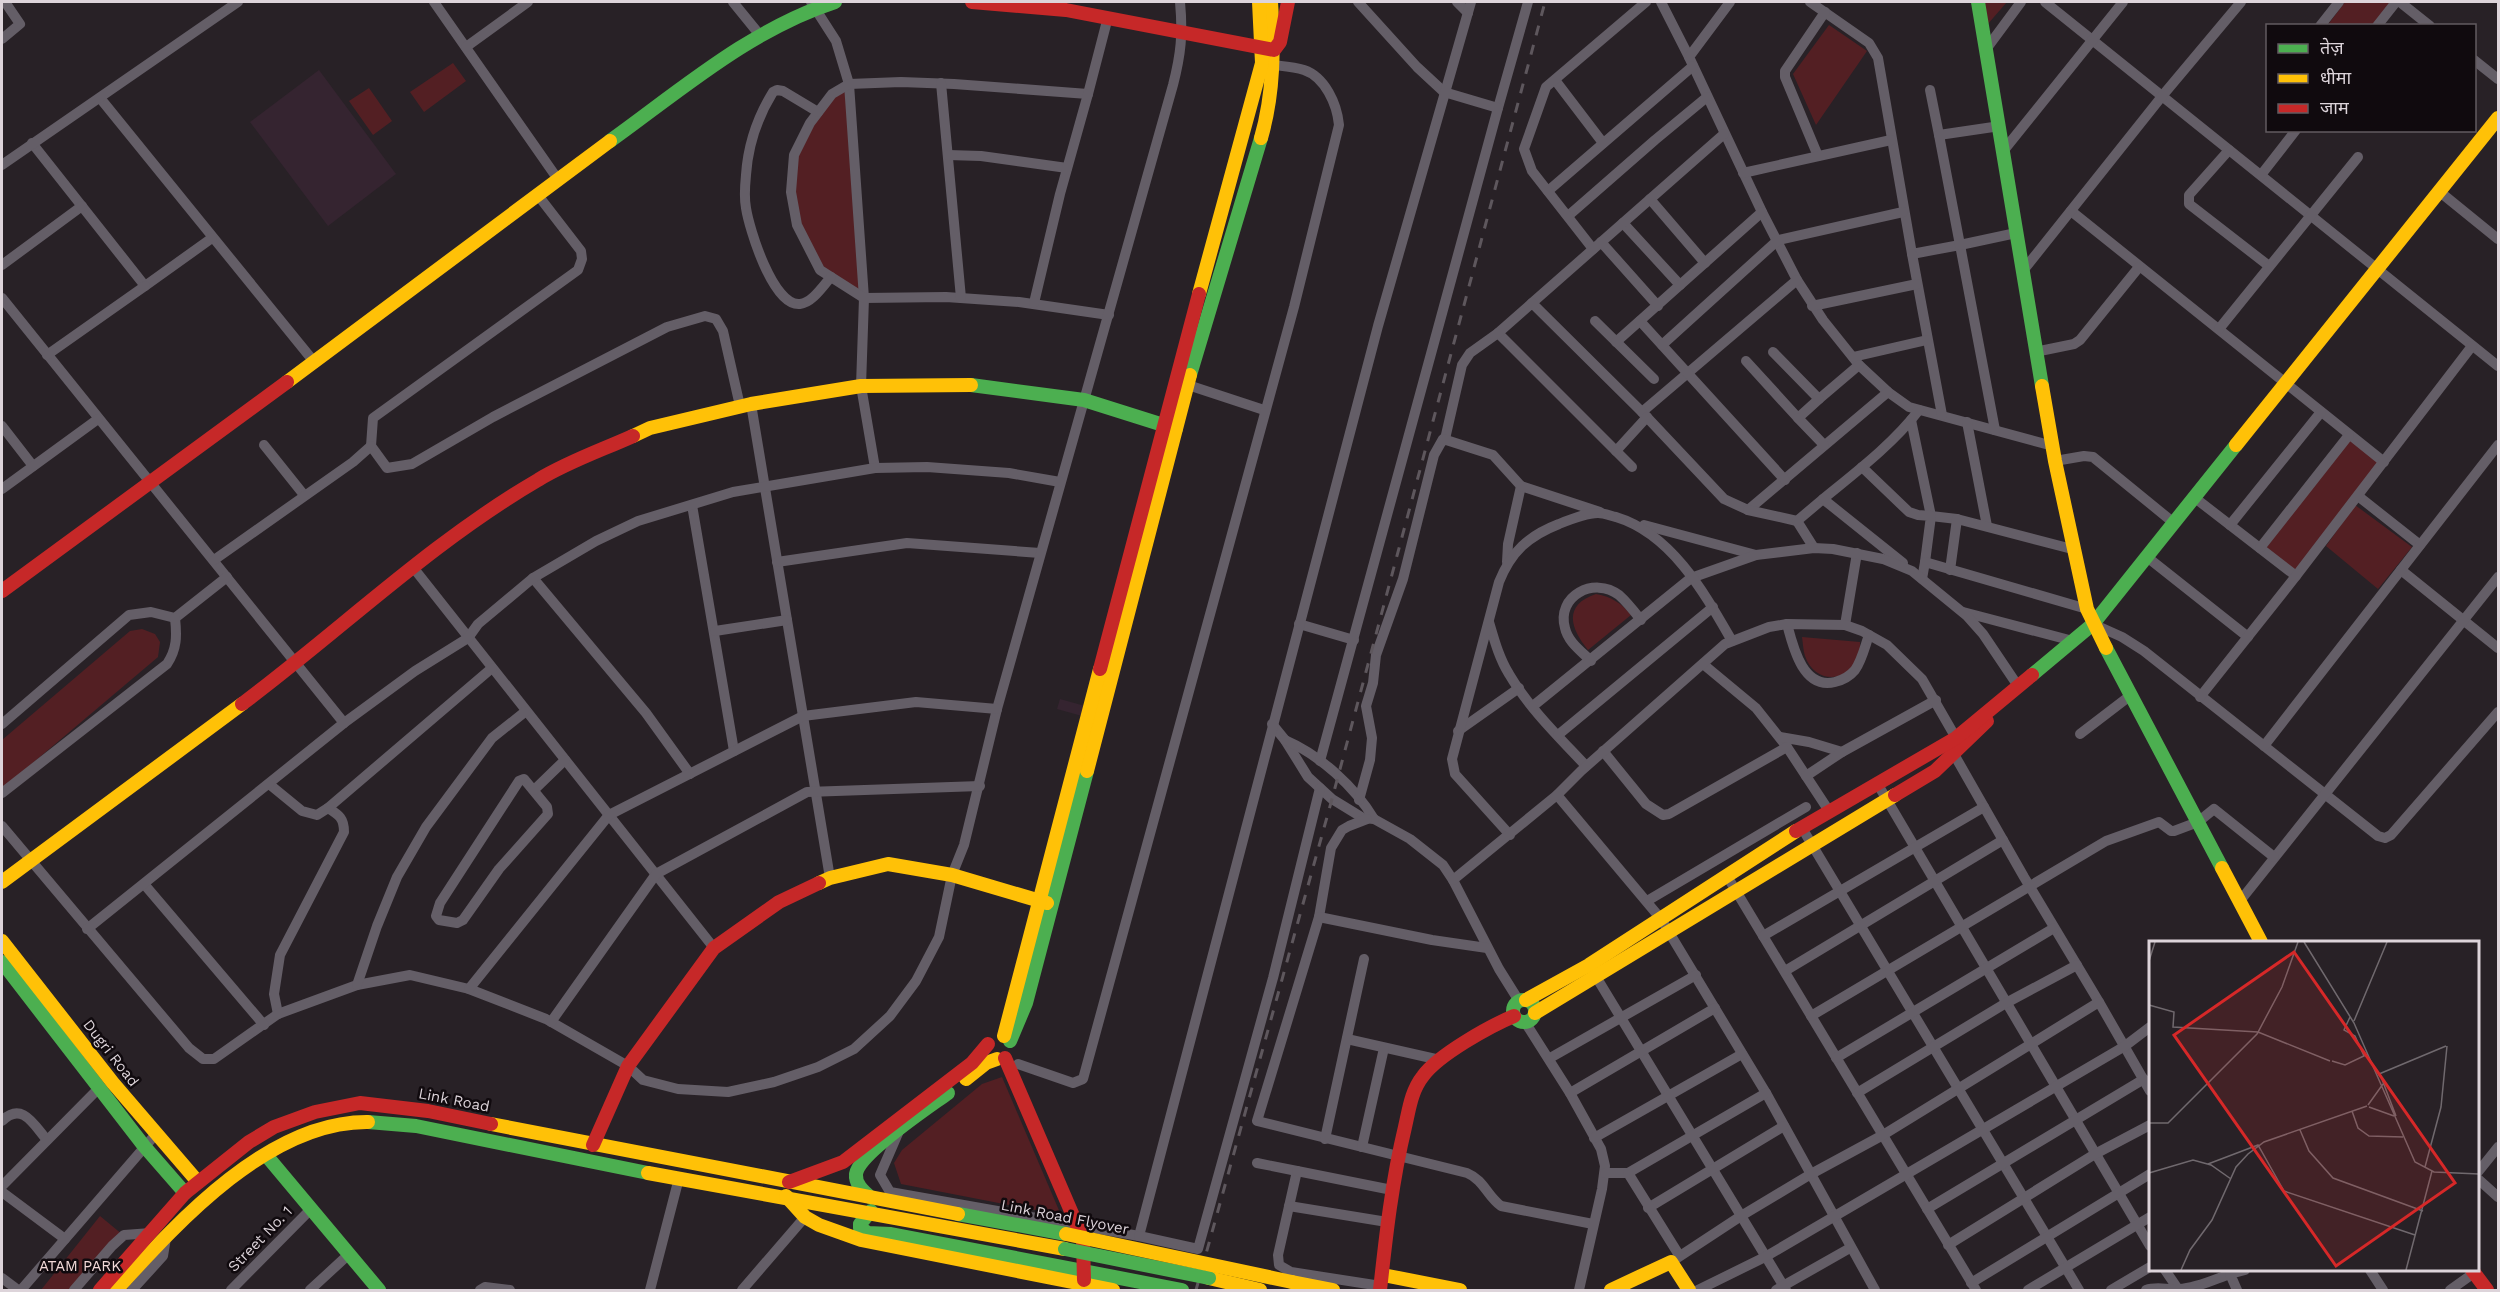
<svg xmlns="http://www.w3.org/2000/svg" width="2500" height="1292" font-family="'Work Sans','Noto Sans Devanagari',sans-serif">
  <rect width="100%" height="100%" fill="#282126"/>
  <g fill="#352430">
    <path d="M319 70 396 174 328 226 250 122Z"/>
    <path d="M1060 699 1085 706 1082 716 1057 709Z"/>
  </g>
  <g fill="#531f23">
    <path d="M1983 2H2007L1987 25Z"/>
    <path d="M2345 2H2391L2373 25 2327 26Z"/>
    <path d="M1829 25 1867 51 1816 125 1793 74Z"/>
    <path d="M453 63 466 81 424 112 410 92Z"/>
    <path d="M369 88 392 121 373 135 349 101Z"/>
    <path d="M848 88 861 292 822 268 800 226 793 192 796 156 812 125 834 96Z"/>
    <path d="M2348 438 2380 463 2296 572 2266 548Z"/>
    <path d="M2355 505 2412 547 2378 589 2326 546Z"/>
    <path d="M1596 594C1612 597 1621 603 1631 615L1588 650C1570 628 1563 605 1596 594Z"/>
    <path d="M142 629 155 634 160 642 158 657 2 789V740L130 631Z"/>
    <path d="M1802 637 1860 642C1860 648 1860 656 1857 661 1843 684 1814 682 1805 656 1803 650 1803 643 1802 637Z"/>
    <path d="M1002 1077 1061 1215 901 1184 894 1163 902 1150 982 1084Z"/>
    <path d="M100 1216 123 1235 80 1290H41Z"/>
  </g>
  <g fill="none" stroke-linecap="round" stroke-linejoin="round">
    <g stroke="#645e67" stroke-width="10">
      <path d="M434 2 557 178"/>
      <path d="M733 2 759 34"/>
      <path d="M811 2 836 41 849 84 864 298 861 386 875 468"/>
      <path d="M1457 2 1468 13"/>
      <path d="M1661 2 1689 57"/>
      <path d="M1730 2 1689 57 1762 212 1797 280 1823 320 1859 365 1888 392 1909 407 2053 446"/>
      <path d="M1810 2 1869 43 1878 58 1912 254 1960 245 1995 430"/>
      <path d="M2045 2 2498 366"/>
      <path d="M2400 2 2430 26"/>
      <path d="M1108 17 1088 94 954 84 901 82 849 84 832 94 810 123 794 155 791 192 797 225 820 270 864 298 946 297 1019 302 1109 315"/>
      <path d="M2320 26 2339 2"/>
      <path d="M2377 26 2396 2"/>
      <path d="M2 39 20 24 5 2"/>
      <path d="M466 47 528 2"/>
      <path d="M1987 48 2021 2"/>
      <path d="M2474 60 2498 79"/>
      <path d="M1555 80 1603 143"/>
      <path d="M941 83 961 298"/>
      <path d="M1930 90 1939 135"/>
      <path d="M100 98 315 363"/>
      <path d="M1498 108 1528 2"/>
      <path d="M818 112 783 91 777 90 773 92C757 118 748 145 746 175 745 185 744 198 746 208 749 228 773 307 800 304 812 303 823 286 831 277"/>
      <path d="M2000 126 1939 135 1960 245 2016 233"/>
      <path d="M32 143 145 286 212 238"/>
      <path d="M2004 150 2123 2"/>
      <path d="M2229 150 2189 195V204L2269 266"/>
      <path d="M948 155 981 156 1067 168"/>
      <path d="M1818 156 1785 77V71L1825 12"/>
      <path d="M2 165 238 2"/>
      <path d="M1743 173 1891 140"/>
      <path d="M2261 175 2296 130"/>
      <path d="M1548 191 1693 66"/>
      <path d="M2440 192 2498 239"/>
      <path d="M537 194 581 251 582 259 578 270 373 418 371 446 387 468 412 464 493 417 667 327 705 316 716 319 723 331 740 406"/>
      <path d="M1650 199 1705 263"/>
      <path d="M2071 211 2384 462"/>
      <path d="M1568 216 1655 140 1707 97"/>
      <path d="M1623 223 1680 285"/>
      <path d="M1601 242 1658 306"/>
      <path d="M1593 249 1532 171 1524 149 1546 87 1646 2"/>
      <path d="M1912 254 1942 415"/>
      <path d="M2 265 82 206"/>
      <path d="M2022 272 2163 95 2241 2"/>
      <path d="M1797 280 1642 412 1724 499 1748 510 1888 392"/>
      <path d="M2 298 344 723"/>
      <path d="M1034 303 1060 194 1088 94"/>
      <path d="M1532 303 1724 134"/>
      <path d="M1812 306 1917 284"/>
      <path d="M1595 321 1654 379"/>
      <path d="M1640 321 1785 480"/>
      <path d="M2219 329 2358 157"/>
      <path d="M1498 333 1632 467"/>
      <path d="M1616 342 1762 212"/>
      <path d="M1662 345 1778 240 1903 212"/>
      <path d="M1773 352 1819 399 1859 365"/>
      <path d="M2035 352 2074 344 2080 340 2139 267"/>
      <path d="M47 355 145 286"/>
      <path d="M1853 357 1927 340"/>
      <path d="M1746 361 1798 418 1819 399"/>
      <path d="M1188 385 1264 410"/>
      <path d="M751 404 830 878"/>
      <path d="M1798 418 1824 445"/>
      <path d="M1911 420 1931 516 1957 519"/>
      <path d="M1967 422 1987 526"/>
      <path d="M2 426 33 466"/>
      <path d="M1445 439 1462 365 1470 353 1498 333 1532 303 1642 412"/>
      <path d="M264 445 304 495"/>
      <path d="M1616 451 1647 417"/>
      <path d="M2055 461 2084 456 2093 457 2174 523"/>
      <path d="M1862 467 1909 512 1918 515 1931 516 1925 562"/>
      <path d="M2 489 98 419"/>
      <path d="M2358 496 2420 545"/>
      <path d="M2195 498 2296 576"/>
      <path d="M692 505 734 751"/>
      <path d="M1748 510 1797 521"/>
      <path d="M1644 525 1756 555"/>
      <path d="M2230 525 2321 412"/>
      <path d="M1814 548 1797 521 1823 499"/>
      <path d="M2260 548 2349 435"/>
      <path d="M2147 557 2248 637"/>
      <path d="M214 560 353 462 371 446"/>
      <path d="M777 562 907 543 1040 553"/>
      <path d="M1507 562 1508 544 1521 486"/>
      <path d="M1903 563 1823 499C1856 472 1893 444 1919 410"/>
      <path d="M412 566 714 948"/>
      <path d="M1950 570 1957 519 2072 549"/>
      <path d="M2401 570 2498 648"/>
      <path d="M533 578 646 713 690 774"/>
      <path d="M1922 579 1925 562 2087 609"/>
      <path d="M1963 612 2073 641"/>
      <path d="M1489 622C1494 639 1499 658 1509 674 1529 708 1559 737 1586 766"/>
      <path d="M1299 624 1354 640"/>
      <path d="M1787 624C1793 647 1803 690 1835 682 1843 680 1850 676 1855 670 1862 660 1865 646 1869 635"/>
      <path d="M2093 624 2122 637 2144 651 2378 836 2385 838 2391 835 2498 712"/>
      <path d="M1845 625 1857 553"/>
      <path d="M715 631 787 620"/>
      <path d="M1591 661C1581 651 1568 642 1565 628 1556 596 1594 576 1619 595 1627 602 1634 611 1641 620"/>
      <path d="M1703 664 1756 708 1787 747 1829 811"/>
      <path d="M2200 697 2296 576 2472 346"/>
      <path d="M1533 706 1691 578 1756 555 1814 548 1833 549 1883 559 1912 571 1967 616 1983 634 2018 686"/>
      <path d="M2 724 129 615 151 612 175 618 227 577"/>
      <path d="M1272 724 1285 740 1308 777 1332 799 1363 818 1374 819 1410 839 1443 865 1453 880 1499 969 1519 1001"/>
      <path d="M1458 731 1519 688"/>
      <path d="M2080 734 2131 695"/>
      <path d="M1558 735 1713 607"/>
      <path d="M1780 737 1809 742 1842 752"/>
      <path d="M1285 740C1320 755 1355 787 1374 819"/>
      <path d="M2264 746 2498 445"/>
      <path d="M1951 749 2024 877 2099 1002"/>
      <path d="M1603 751 1646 804 1663 815 1669 814 1787 747"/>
      <path d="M1320 761 1498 108 1444 92 1417 67 1358 2"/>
      <path d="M1806 776 1842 752 1936 700"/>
      <path d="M524 779 547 807 548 814 499 869 463 920 457 923 439 920 436 916 440 903 519 781Z"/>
      <path d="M1877 783 2150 1246"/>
      <path d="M269 784 302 811 317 815 328 808C339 815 344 818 344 832L280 955 274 994 278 1014"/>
      <path d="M534 790 565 760"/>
      <path d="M2 793 167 664C177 649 177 636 175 618"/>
      <path d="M1557 795 1661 919 1766 1093 1875 1290"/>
      <path d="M1359 800 1370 760 1372 738 1366 706 1373 683 1376 655 1403 579 1434 455 1443 439 1493 455 1521 486 1600 512"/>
      <path d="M328 808 492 668"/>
      <path d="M1367 819 1349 826 1342 830 1331 848 1319 917 1257 1121 1467 1173C1484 1180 1487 1196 1501 1206L1593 1224"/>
      <path d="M2 826 189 1048 203 1059H214L278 1014 357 985 410 975 469 989 546 1019 628 1066 643 1080 678 1089 728 1092 774 1082 818 1067 854 1049 890 1016 916 981 939 937 952 875 964 845 997 709 1173 85C1181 54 1183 34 1180 2"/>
      <path d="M1802 828 2079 1290"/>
      <path d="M1510 835 1455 774 1452 759 1499 582C1511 552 1528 536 1559 524 1571 519 1586 513 1598 513 1604 513 1611 516 1616 517 1672 534 1705 594 1732 641"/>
      <path d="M1727 876 1976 1290"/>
      <path d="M1453 880 1557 795 1581 771 1725 644 1769 627 1787 624 1845 625 1862 631 1887 645 1922 679 1956 738"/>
      <path d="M144 884 264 1025"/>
      <path d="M1647 901 1806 807"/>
      <path d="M2240 901 2498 577"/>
      <path d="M1319 917 1432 940 1487 948"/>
      <path d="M87 929 344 723 415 671 468 638 478 624 533 578 596 541 638 521 733 492 875 468 927 467 1009 473 1060 482"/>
      <path d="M1763 936 1984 807"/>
      <path d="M1592 970 1786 1290"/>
      <path d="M1785 971 2003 840"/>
      <path d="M357 985 377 926 397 877 426 827 492 738 526 711"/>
      <path d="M469 989 609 815 803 716 916 702 997 709"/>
      <path d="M1811 1016 2106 841 2159 822 2171 831H2174L2198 822 2214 809 2274 857"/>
      <path d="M551 1022 656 874 807 792 980 786"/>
      <path d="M1525 1022 1570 1093 1601 1149 1605 1166 1602 1189 1579 1290"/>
      <path d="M1347 1039 1440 1060"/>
      <path d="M1550 1058 1696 975"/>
      <path d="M1836 1058 2054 928"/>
      <path d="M1018 1064 1073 1083 1083 1079 1294 307 1339 125C1337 104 1325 77 1304 70 1292 66 1278 66 1266 64"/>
      <path d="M1570 1093 1715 1008"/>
      <path d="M1857 1093 2006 1003 2077 965"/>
      <path d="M2 1121C22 1101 34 1125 47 1140"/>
      <path d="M899 1131 880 1175 890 1192 1139 1236 1378 326 1471 2"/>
      <path d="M1594 1138 1742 1054"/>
      <path d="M1325 1139 1364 959"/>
      <path d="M1362 1147 1384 1048"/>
      <path d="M1257 1163 1297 1171 1278 1255 1279 1265 1291 1272 1381 1286"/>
      <path d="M1297 1171 1392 1190"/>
      <path d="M2478 1172 2498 1147"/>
      <path d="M1605 1173H1628"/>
      <path d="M2478 1179 2498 1197"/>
      <path d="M2 1186 99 1088"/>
      <path d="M2 1192 65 1239"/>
      <path d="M1289 1206 1387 1222"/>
      <path d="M1648 1208 1784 1126"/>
      <path d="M1927 1209 2144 1079"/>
      <path d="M1139 1236 1198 1249 1273 978 1320 788"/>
      <path d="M1948 1245 2095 1154 2150 1125"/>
      <path d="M1679 1255 1628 1173 1766 1093"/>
      <path d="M1671 1262 1741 1216 1811 1174 1883 1135 2099 1002 2150 1091"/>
      <path d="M2165 1270 2178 1289"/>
      <path d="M2370 1270 2383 1290"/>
      <path d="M2 1278 18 1290"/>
      <path d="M1971 1283 2150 1174"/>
      <path d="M21 1290 155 1135"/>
      <path d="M74 1290 112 1246 124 1235 151 1233"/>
      <path d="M132 1290 163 1256 166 1238"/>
      <path d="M231 1290 311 1209"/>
      <path d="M310 1290 348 1255"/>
      <path d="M480 1290 485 1287 510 1290"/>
      <path d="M650 1290 679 1178"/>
      <path d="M742 1290 805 1217"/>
      <path d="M1698 1290 1765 1257 2125 1046 2150 1027"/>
      <path d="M1776 1290 1850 1248"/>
      <path d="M2028 1290 2150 1217"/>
      <path d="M2111 1290 2150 1267"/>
      <path d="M2146 1290C2157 1286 2167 1290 2179 1289 2197 1288 2213 1280 2230 1274"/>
      <path d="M2237 1290 2230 1274 2245 1270"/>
      <path d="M2450 1290 2474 1273"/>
    </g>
    <g stroke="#4caf50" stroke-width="14">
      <path d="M1978 2 2042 386"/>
      <path d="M610 141C681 90 751 29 835 2"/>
      <path d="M1190 375 1261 138"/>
      <path d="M971 385 1084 400 1176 429"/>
      <path d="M2106 648 2222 868"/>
      <path d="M2032 675 2093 624 2236 445"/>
      <path d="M2 962 144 1146 185 1193"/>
      <circle cx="1524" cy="1011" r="11"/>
      <path d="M1010 1041 1026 1003 1087 771"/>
      <path d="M368 1122 416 1126 648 1173"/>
      <path d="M266 1155 379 1290"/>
      <path d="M870 1197C863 1191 855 1184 856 1174 859 1153 929 1107 948 1093"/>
      <path d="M871 1211 860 1224V1228L868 1233 891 1234 1182 1290"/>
      <path d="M958 1214 1066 1234"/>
    </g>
    <g stroke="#ffc107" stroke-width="14">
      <path d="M1261 138C1274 93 1274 48 1271 2"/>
      <path d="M1199 294 1262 63 1259 2"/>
      <path d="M287 382 610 141"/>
      <path d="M2042 386 2055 461 2087 609 2106 648"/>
      <path d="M633 436 650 428 751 404 861 386 971 385"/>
      <path d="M2236 445 2498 118"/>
      <path d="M1087 771 1190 375"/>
      <path d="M2222 868 2261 942"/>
      <path d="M2 882 242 704"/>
      <path d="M819 883 830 878 888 864 952 875 1047 903"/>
      <path d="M2 941 113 1083 198 1182"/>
      <path d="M1526 1000 1589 965 1796 831"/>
      <path d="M1535 1013 1895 795"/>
      <path d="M1004 1036 1100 669"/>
      <path d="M966 1079 986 1063 997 1059"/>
      <path d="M491 1124 958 1214"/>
      <path d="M648 1173 1065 1249"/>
      <path d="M786 1196 805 1217 819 1225 861 1240 1113 1290"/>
      <path d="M1383 1275 1460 1290"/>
      <path d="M1209 1278 1260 1290"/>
      <path d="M1292 1282 1333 1290"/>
      <path d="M116 1290C178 1222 269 1121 368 1122"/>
      <path d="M1611 1290 1671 1262 1689 1290"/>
    </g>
    <g stroke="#c62828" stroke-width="14">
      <path d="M972 2 1066 10 1274 50 1280 42 1288 2"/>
      <path d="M2 591 287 382"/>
      <path d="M1100 669 1199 294"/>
      <path d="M242 704C341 630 430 543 538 480 567 462 602 450 633 436"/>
      <path d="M1895 795 1935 771 1987 721"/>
      <path d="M1796 831 1956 738 2032 675"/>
      <path d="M1005 1058 1083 1239 1084 1280"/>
      <path d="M593 1145 628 1066 714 948 779 902 819 883"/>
      <path d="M789 1182 843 1162 972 1063 988 1044"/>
      <path d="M2472 1270 2487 1290"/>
      <path d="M100 1290 185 1193 249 1142 274 1127 315 1112 360 1103 428 1111 491 1124"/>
      <path d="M1380 1290C1386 1235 1392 1181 1405 1127 1409 1110 1411 1091 1423 1076 1438 1055 1490 1026 1514 1016"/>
    </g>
    <path stroke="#5e575d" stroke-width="3" stroke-dasharray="10 10" stroke-linecap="butt" d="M1196 1290 1332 799 1545 2"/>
    <path stroke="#4caf50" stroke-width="14" d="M1065 1249 1209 1278"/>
    <path stroke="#ffc107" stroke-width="14" d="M1066 1234 1292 1282"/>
  </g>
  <g text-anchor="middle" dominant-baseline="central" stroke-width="5" stroke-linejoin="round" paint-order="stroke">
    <g font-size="15" fill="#ddd4da" stroke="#100a0e">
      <text transform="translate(111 1053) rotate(52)">Dugri Road</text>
      <text transform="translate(454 1100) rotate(11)">Link Road</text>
      <text transform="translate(1065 1217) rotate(11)">Link Road Flyover</text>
      <text transform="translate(260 1239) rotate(-46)">Street No. 1</text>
    </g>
    <g font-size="15" fill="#f2d9d8" stroke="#100a0e">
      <text x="80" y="1266">ATAM PARK</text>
    </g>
  </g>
  <g transform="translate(2149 941)">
    <rect width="330" height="330" fill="#282126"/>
    <path fill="none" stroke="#70696e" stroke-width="1.5" d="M155 1 205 82 266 221 285 231 330 233M0 20 6 1M0 64 25 71 24 86 109 91 181 120M201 76 195 89 206 95 215 115M205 80 238 1M183 120 196 124 219 113M231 133 247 175M231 136 230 133 297 105M219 164 234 143M220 166 245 175M203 170 209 187 220 195 254 196M0 182H19L108 93 133 46 149 1M151 189 160 210 184 237 274 270M59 223 109 204 135 250 266 294M276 226 292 166 298 105M0 232 44 219 62 224 82 238M32 329 41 309 63 279 87 226 99 213 115 201 218 165M257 329 283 230"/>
    <path fill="#d62828" fill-opacity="0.15" stroke="#d62828" stroke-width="3" d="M145 11 306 242 187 325 25 94Z"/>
    <rect width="330" height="330" fill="none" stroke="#ddd4da" stroke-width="3"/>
  </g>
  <rect width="2500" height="1292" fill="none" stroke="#ddd4da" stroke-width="6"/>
  <rect x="2266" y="24" width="210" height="108" fill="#100a0e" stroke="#625b60" stroke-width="1.5"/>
  <rect x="2278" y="44" width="30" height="9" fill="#4caf50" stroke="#625b60" stroke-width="1.5"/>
  <text x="2320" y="54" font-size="18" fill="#ddd4da">तेज़</text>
  <rect x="2278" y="74" width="30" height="9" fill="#ffc107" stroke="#625b60" stroke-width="1.5"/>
  <text x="2320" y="84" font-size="18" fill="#ddd4da">धीमा</text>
  <rect x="2278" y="104" width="30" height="9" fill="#c62828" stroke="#625b60" stroke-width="1.5"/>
  <text x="2320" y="114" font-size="18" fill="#ddd4da">जाम</text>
</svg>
